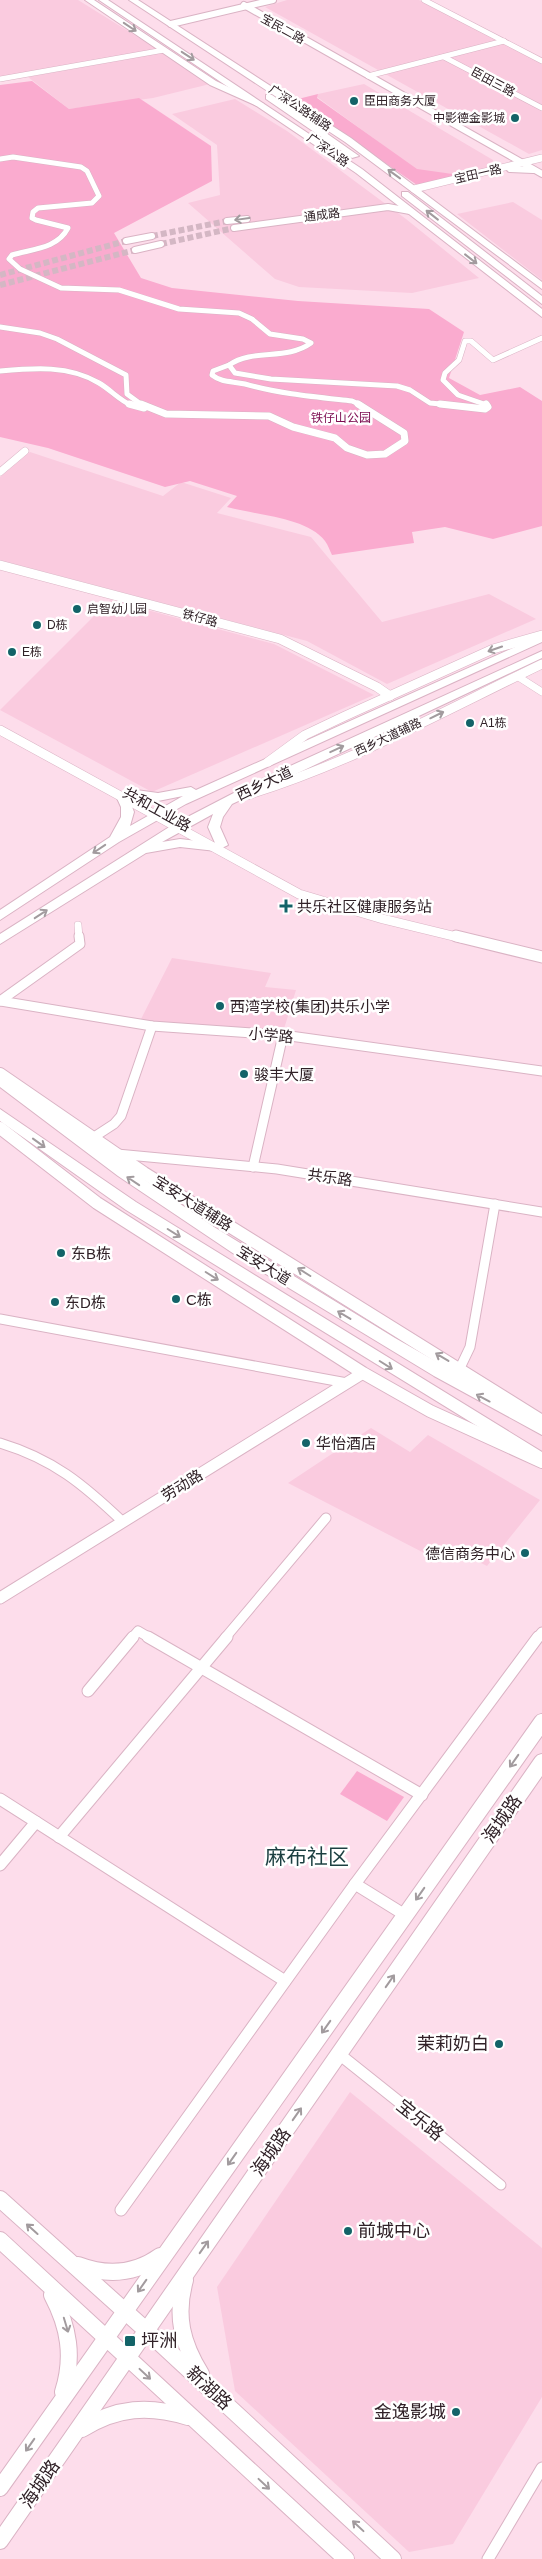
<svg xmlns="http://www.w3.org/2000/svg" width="542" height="2559" font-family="Arial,'Noto Sans SC',sans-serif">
  <rect width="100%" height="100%" fill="#fdddeb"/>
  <g fill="#facbdf">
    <path d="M0 0H78L157 49 0 77Z"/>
    <path d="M287 0H419L542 64V150L529 154 265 7Z"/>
    <path d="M162 53 210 84 153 98 69 109 28 77Z"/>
    <path d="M364 84 493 160 491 168 460 175 417 170 317 97 318 94Z"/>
    <path d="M235 99 287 131 406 219 479 278 412 293 299 287 275 279 188 203 220 195 217 145 172 114Z"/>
    <path d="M513 202 542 220V280L457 214Z"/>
    <path d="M30 452 163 496 181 482 231 498 217 513 311 537 382 622 489 594 536 619 387 684 307 641 0 560V477Z"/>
    <path d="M110 600 274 644 374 695 152 792 0 710Z"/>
    <path d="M172 958 271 973 265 987 296 990 283 1032 140 1021Z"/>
    <path d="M371 1428 410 1452 428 1435 540 1500 487 1566 475 1560 430 1556 288 1483Z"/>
    <path d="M350 2092 542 2248V2397L453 2544 409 2552 235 2391 217 2287Z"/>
  </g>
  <g fill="#faabcf">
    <path d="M32 81 69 109 139 98 211 146 212 181 114 233 141 278 172 288 298 301 429 309 464 332 449 378 480 395 520 387 542 401V526L493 539 445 527 412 532 414 543 332 555C330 551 328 545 325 541 307 517 255 515 227 507L237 496 190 481 165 487 48 448 0 437V85Z"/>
    <path d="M318 94 317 98 417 169 460 175 417 185 294 100Z"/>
    <path d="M357 1771 404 1797 387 1821 340 1794Z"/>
  </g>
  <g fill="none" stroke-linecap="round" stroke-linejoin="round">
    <g stroke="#d4b7c4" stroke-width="6" stroke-dasharray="6 3" stroke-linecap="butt">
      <path d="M152 236 227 221"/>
      <path d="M161 244 234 228"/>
      <path d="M0 275 126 241"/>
      <path d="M0 285 135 250"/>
    </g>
    <defs>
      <path id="pedestrian" d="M413 2113 501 2185"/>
      <g id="minor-far3">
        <path d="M424 0 542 61"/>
        <path d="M444 57 542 108"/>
        <path d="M368 76 504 41"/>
        <path d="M0 79 164 50"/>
        <path d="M0 159 13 157 81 167 87 171 99 196 92 203 38 208 33 212 32 218 36 220 68 228C57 249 32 249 12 255L9 259 20 269 61 288 119 290 179 309 239 313 252 319 270 334 303 339 311 343C286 361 254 348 229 365L235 373 271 379 397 386 410 390 430 403 451 405"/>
        <path d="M0 327 40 333 57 339 126 375 127 394 142 405"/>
        <path d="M229 365 213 371 212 375C222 383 233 381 245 384 280 394 316 397 352 401L361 405"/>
        <path d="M0 371C34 368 69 365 99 383 111 390 119 400 131 405"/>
        <path d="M487 405 458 395 443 380 445 373 459 360 465 341H471L493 360 542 338"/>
      </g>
      <g id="minor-far2">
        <path d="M129 404 144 408"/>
        <path d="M141 404 166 414 269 416 293 427 335 438 347 448 367 455 385 454 405 441 404 433 358 404"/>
        <path d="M440 404 485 409 488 407 486 404"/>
        <path d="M0 472 25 451"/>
        <path d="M517 676 542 692"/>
        <path d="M78 925 79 938"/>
      </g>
      <g id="minor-far1">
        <path d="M0 1001 152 1026 283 1035 542 1071"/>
        <path d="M0 1001 80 944 79 936"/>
        <path d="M94 1137 114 1124 121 1116 152 1026"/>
        <path d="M117 1154 277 1169 542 1212"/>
        <path d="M253 1167 283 1035"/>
        <path d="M0 1319 347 1383"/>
        <path d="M460 1368 470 1347 495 1204"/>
        <path d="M0 1443C53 1459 83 1484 123 1522"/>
        <path d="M132 1638 138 1631 150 1638"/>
        <path d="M225 1638 326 1518"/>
        <path d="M537 1638 542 1632"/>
      </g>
      <g id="minor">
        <path d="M148 1637 422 1795"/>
        <path d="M88 1691 133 1637"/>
        <path d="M0 1799 285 1981"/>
        <path d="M59 1837 227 1637"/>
        <path d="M0 1865 36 1822"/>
        <path d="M355 1884 405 1915"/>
        <path d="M339 2054 413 2113"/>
        <path d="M121 2210 355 1884 538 1637"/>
        <path d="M488 2559 542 2468"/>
      </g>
      <g id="tertiary-far2">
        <path d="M244 5 542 174"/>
        <path d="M171 24 273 0"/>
        <path d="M510 169 533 170"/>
        <path d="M227 221 247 219"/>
        <path d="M234 228 388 207 410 211"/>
        <path d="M126 241 152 236"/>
        <path d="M135 250 161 244"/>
      </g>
      <g id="tertiary-far1">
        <path d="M0 565 280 639 377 687 390 696"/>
        <path d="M0 730 299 894 383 919 461 938"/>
        <path d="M268 762 305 735 345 716 493 649 542 635"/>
        <path d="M247 795C349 764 446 710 542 664"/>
      </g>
      <g id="tertiary">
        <path d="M456 936 542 957"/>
        <path d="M0 1598 363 1373"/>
      </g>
      <path id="secondary-far2" d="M414 189 542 158"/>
      <g id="secondary-far1">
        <path d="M0 1074 144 1173 542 1421"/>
        <path d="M0 1128 97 1203 363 1373 430 1411 542 1462"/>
      </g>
      <g id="secondary">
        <path d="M0 2199 147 2331 393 2559"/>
        <path d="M0 2240 346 2559"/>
        <path d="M78 2265C107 2276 135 2274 160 2256"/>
        <path d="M185 2280C175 2316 182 2343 201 2374"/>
        <path d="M52 2295C69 2327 74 2357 63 2392"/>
        <path d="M82 2429C117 2407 149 2405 188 2417"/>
        <path d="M0 2488 542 1722"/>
        <path d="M0 2541 542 1762"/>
      </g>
      <g id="primary">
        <path d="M85 0H94L216 81 264 104 257 106 210 85Z"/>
        <path d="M129 0H138L351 138 542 282V289L345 142Z"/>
        <path d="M542 635V642L186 804 119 842 0 920V910L110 837 121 817V807L116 796 129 789 158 793 191 787 196 790ZM128 796 158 801 183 796 130 826 134 812Z"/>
        <path d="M542 651V658L232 804 223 817 220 827 228 845 216 851 180 847 146 853 0 944V934L174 824 253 783ZM213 814 208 827 215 843 180 839 162 842Z"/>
        <path d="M0 1075 129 1169 214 1227 395 1338 542 1422V1435L434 1376 246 1262 118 1176 0 1087Z"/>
        <path d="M0 1109 136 1202 542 1452V1466L126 1210 0 1121Z"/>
      </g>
      <g id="trunk">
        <path d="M99 0H108L362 169 542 309V317L356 173Z"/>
        <path d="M266 95H272L359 156 352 158 266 99Z"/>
        <path d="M402 192H408L542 296V304L402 196Z"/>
      </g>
    </defs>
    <use href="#pedestrian" stroke="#dab3c4" stroke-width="11"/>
    <use href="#minor-far3" stroke="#dab3c4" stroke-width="6"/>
    <use href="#minor-far2" stroke="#dab3c4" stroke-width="8"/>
    <use href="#minor-far1" stroke="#dab3c4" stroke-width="11"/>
    <use href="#minor" stroke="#dab3c4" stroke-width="13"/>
    <use href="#tertiary-far2" stroke="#dab3c4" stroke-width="8"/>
    <use href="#tertiary-far1" stroke="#dab3c4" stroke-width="10"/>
    <use href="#tertiary" stroke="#dab3c4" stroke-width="13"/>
    <use href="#secondary-far2" stroke="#dab3c4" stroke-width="8"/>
    <use href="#secondary-far1" stroke="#dab3c4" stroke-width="14"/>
    <use href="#secondary" stroke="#dab3c4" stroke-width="18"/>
    <use href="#primary" stroke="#dab3c4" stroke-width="2"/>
    <use href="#trunk" stroke="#dab3c4" stroke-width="2"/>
    <use href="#pedestrian" stroke="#fff" stroke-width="9"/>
    <use href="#minor-far3" stroke="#fff" stroke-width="5"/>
    <use href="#minor-far2" stroke="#fff" stroke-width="7"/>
    <use href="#minor-far1" stroke="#fff" stroke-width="9"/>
    <use href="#minor" stroke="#fff" stroke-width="11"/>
    <use href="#tertiary-far2" stroke="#fff" stroke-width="6"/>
    <use href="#tertiary-far1" stroke="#fff" stroke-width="9"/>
    <use href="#tertiary" stroke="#fff" stroke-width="11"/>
    <use href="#secondary-far2" stroke="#fff" stroke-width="7"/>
    <use href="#secondary-far1" stroke="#fff" stroke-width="12"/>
    <use href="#secondary" stroke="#fff" stroke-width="16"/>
    <use href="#primary" fill="#fff" fill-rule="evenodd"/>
    <use href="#trunk" fill="#fff" fill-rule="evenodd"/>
  </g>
  <defs><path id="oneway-shaft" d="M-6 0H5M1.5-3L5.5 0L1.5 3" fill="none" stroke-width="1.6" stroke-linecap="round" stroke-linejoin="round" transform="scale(1.25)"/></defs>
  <g stroke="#a29b9e">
    <use href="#oneway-shaft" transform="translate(130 27) rotate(34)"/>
    <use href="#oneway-shaft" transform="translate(188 56) rotate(33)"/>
    <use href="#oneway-shaft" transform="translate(394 174) rotate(-144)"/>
    <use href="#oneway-shaft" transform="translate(432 215) rotate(-142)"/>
    <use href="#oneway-shaft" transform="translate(242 219) rotate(172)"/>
    <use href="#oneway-shaft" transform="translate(471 259) rotate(38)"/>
    <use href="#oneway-shaft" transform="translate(495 649) rotate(161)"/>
    <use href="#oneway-shaft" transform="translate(437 715) rotate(-26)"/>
    <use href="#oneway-shaft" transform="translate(337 749) rotate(-25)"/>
    <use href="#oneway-shaft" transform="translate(99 849) rotate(146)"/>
    <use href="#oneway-shaft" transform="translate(41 914) rotate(-33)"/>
    <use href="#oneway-shaft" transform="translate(39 1143) rotate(36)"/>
    <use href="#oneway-shaft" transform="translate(133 1181) rotate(-146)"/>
    <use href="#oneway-shaft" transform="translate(174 1233) rotate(32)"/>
    <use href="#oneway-shaft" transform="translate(304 1272) rotate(-148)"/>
    <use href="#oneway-shaft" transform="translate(212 1276) rotate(32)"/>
    <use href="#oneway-shaft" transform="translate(344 1315) rotate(-149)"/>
    <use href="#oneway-shaft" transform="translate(442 1357) rotate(-149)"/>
    <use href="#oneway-shaft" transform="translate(386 1365) rotate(32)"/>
    <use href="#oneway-shaft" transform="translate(483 1398) rotate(-152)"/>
    <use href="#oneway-shaft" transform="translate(514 1761) rotate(125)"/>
    <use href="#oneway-shaft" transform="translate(420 1894) rotate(125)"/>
    <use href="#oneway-shaft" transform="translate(390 1981) rotate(-55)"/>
    <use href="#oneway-shaft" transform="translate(326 2027) rotate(125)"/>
    <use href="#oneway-shaft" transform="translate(297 2114) rotate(-55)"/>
    <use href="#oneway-shaft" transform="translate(232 2159) rotate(125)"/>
    <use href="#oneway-shaft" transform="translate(32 2229) rotate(-138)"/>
    <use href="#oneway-shaft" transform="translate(204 2247) rotate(-55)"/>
    <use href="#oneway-shaft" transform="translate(142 2286) rotate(125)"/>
    <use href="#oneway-shaft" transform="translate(66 2325) rotate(73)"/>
    <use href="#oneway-shaft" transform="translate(145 2374) rotate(43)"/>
    <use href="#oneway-shaft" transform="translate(30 2445) rotate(125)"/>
    <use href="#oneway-shaft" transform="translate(264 2484) rotate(43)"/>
    <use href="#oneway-shaft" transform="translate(358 2526) rotate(-137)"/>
  </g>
  <g fill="#136368" stroke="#fff" stroke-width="2">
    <circle cx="354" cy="101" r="5"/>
    <circle cx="515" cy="118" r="5"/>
    <circle cx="77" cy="609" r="5"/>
    <circle cx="37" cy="625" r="5"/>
    <circle cx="12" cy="652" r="5"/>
    <circle cx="470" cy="723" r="5"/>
    <path d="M283.5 898.5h5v5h5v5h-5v5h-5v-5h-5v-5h5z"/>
    <circle cx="220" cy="1006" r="5"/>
    <circle cx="244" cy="1074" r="5"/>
    <circle cx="61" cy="1253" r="5"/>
    <circle cx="176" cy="1299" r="5"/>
    <circle cx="55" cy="1302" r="5"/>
    <circle cx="306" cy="1443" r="5"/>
    <circle cx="525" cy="1553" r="5"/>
    <circle cx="499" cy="2044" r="5"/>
    <circle cx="348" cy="2231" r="5"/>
    <rect x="124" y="2335" width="12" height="12" rx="2.5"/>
    <circle cx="456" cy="2412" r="5"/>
  </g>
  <g text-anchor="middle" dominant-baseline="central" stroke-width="5" stroke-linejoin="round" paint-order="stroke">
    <g font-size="12" fill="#302127" stroke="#fff">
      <text transform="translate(283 29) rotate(29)">宝民二路</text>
      <text transform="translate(493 82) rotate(28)">臣田三路</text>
      <text transform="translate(300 108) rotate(34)">广深公路辅路</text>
      <text transform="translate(328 150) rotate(35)">广深公路</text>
      <text transform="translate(478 174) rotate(-13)">宝田一路</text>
      <text transform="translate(322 215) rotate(-7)">通成路</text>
      <text transform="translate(200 618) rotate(15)">铁仔路</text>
      <text transform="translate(388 737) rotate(-25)">西乡大道辅路</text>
    </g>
    <g font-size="12" fill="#302127" stroke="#fff" text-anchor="start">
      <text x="364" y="101">臣田商务大厦</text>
      <text x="505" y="118" text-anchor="end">中影德金影城</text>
      <text x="87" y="609">启智幼儿园</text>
      <text x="47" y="625">D栋</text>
      <text x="22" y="652">E栋</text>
      <text x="480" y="723">A1栋</text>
    </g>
    <g font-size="12" fill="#7b0a4f" stroke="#fff">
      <text x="341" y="418">铁仔山公园</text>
    </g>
    <g font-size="15" fill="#302127" stroke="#fff">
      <text transform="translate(264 783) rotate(-25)">西乡大道</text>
      <text transform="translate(157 809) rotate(29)">共和工业路</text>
      <text transform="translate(271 1035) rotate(5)">小学路</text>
      <text transform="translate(330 1177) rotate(8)">共乐路</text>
      <text transform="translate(193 1203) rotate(32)">宝安大道辅路</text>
      <text transform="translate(264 1265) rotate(32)">宝安大道</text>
      <text transform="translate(182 1485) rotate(-32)">劳动路</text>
    </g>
    <g font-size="15" fill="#302127" stroke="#fff" text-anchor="start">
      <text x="297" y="906">共乐社区健康服务站</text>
      <text x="230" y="1006">西湾学校(集团)共乐小学</text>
      <text x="254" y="1074">骏丰大厦</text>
      <text x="71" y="1253">东B栋</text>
      <text x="186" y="1299">C栋</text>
      <text x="65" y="1302">东D栋</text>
      <text x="316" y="1443">华怡酒店</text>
      <text x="515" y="1553" text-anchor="end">德信商务中心</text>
    </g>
    <g font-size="18" fill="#302127" stroke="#fff">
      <text transform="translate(502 1819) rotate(-55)">海城路</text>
      <text transform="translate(420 2120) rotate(39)">宝乐路</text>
      <text transform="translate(271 2152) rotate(-55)">海城路</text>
      <text transform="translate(209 2388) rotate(43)">新湖路</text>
      <text transform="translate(40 2484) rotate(-55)">海城路</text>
    </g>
    <g font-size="18" fill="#302127" stroke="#fff" text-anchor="end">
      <text x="489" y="2044">茉莉奶白</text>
      <text x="358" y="2231" text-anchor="start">前城中心</text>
      <text x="141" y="2341" text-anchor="start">坪洲</text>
      <text x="446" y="2412">金逸影城</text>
    </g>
    <g font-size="21" fill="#1c3f41" stroke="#fff">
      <text x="307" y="1856">麻布社区</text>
    </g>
  </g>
</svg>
